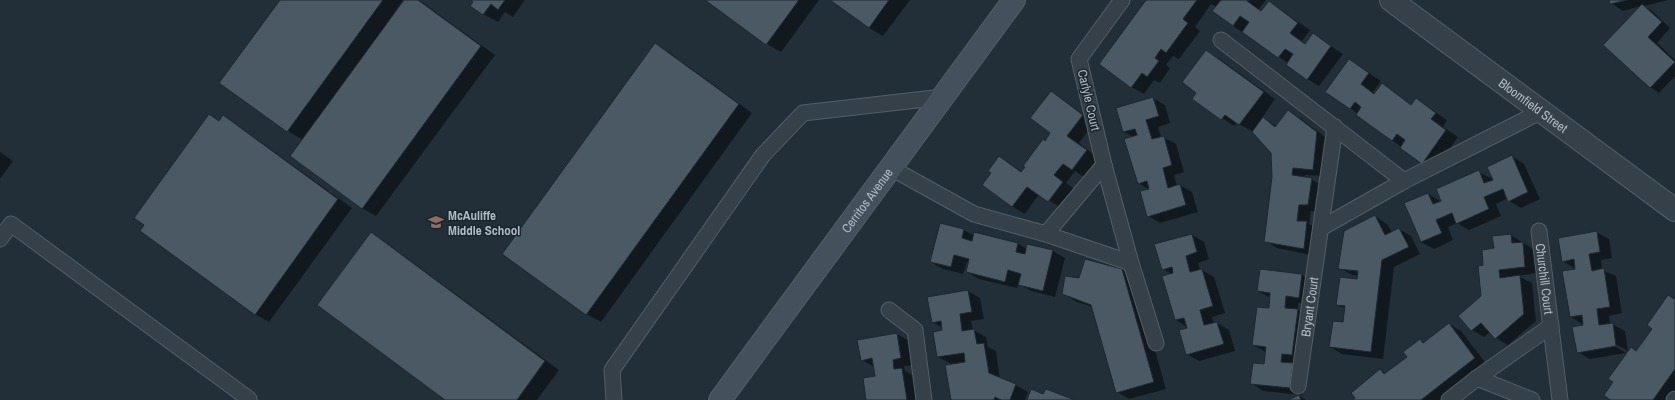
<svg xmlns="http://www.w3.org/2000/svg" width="1675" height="400" font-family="'Archivo Narrow',sans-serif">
  <rect width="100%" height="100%" fill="#222f39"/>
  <g fill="#0007">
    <path d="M281 0H403L395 11 397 12 405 0H419L495 55 376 216 362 208 303 140 288 131 221 83Z"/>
    <path d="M473 0H525L513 17 505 12 498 22 483 14Z"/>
    <path d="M706 0H819L781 52 767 44Z"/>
    <path d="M832 0H910L883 36 869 28Z"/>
    <path d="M1147 0H1266L1259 9 1262 11 1269 2 1310 30 1302 41 1306 44 1313 34 1343 54 1319 86 1307 79 1288 63 1233 26 1217 7 1211 4 1195 27 1200 31 1179 59 1173 56 1166 65 1170 68 1160 83 1154 80 1144 94 1131 87Z"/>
    <path d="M1610 0H1669L1644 6 1651 10 1670 28 1657 43 1675 60V76L1659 93 1650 87 1641 6 1623 11 1611 3Z"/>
    <path d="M655 45 670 53 752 113 601 322 586 314Z"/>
    <path d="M1206 51 1218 58 1275 99 1262 118 1276 126 1288 111 1300 118 1329 140 1325 176 1305 175V178L1311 179 1323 186 1320 212 1311 211 1309 224 1319 229 1316 256 1277 248 1265 241 1273 177 1272 153 1252 131 1237 123 1234 126 1193 99 1198 92Z"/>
    <path d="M1350 60 1381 81 1373 92 1376 94 1382 85 1412 105 1416 99 1447 120 1443 127 1458 137 1435 170 1422 163 1350 108Z"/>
    <path d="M1051 92 1095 122 1079 143 1098 158 1084 177 1075 171 1066 183 1074 189 1061 208 1039 194 1025 214 1013 207 984 184 992 172 999 157 1023 172 1045 142 1052 133Z"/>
    <path d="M1153 98 1165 105 1170 123 1158 127 1161 137H1163L1176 144 1184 172 1174 175 1177 186 1180 185 1192 192 1198 212 1160 223 1148 216 1150 190 1138 183 1134 137 1124 132Z"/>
    <path d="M209 115 220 121 223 117 237 125 352 208 269 322 255 314Z"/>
    <path d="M0 152 13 161 0 179Z"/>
    <path d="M1512 156 1524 164 1540 199 1521 208 1509 201 1508 198 1496 204 1501 216 1469 230 1457 223 1448 227 1453 240 1434 249 1421 242 1428 194 1442 202 1479 172 1494 180Z"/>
    <path d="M1375 216 1387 224 1392 232 1399 229 1411 236 1420 254 1394 267 1383 359 1342 354 1330 347 1344 323 1346 309 1337 305 1358 280 1359 276 1352 275 1340 268Z"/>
    <path d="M964 230 974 236 1017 243 1027 249 1028 245 1053 251 1065 258 1055 297 1032 291 1018 284 1017 288 979 279 967 272 969 262H967L963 274 943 269 931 262Z"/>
    <path d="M1596 232 1609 239 1612 258 1601 260 1602 270 1616 276 1622 313 1609 316 1610 324H1612L1625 331 1628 351 1612 342 1611 344 1626 353 1590 359 1578 352 1585 326 1571 317 1577 270 1563 261Z"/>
    <path d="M371 234 385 242 559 370 537 400H447Z"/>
    <path d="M1192 235 1204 242 1209 259 1198 263 1200 271 1202 270 1214 277 1225 313 1212 317 1214 324 1217 323 1229 330 1235 351 1199 361 1187 354V327L1176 320 1172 274 1163 269Z"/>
    <path d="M1511 235 1535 250 1537 273 1518 276 1532 283 1536 321 1508 345 1496 338 1490 332 1484 337 1472 330 1482 296 1485 266 1495 249Z"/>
    <path d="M1122 270 1134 277 1166 389 1129 399 1117 392 1092 307 1075 301 1063 293 1080 279Z"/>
    <path d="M1261 270 1302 275 1314 282 1311 304 1298 303V310L1310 317 1302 395 1263 391 1251 383 1265 365 1266 352 1253 345 1269 309 1271 298 1258 291Z"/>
    <path d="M968 291 980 298 984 319 971 321 973 330 986 337 988 347 996 351 1000 379 1016 385 1028 392 1025 400H952L953 365 938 357 943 331V328L933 322 929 298Z"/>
    <path d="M1675 299V393L1670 400H1612L1636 352Z"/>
    <path d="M1449 324 1461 331 1487 365 1442 400H1354L1380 371 1386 374 1408 357 1420 340 1425 343Z"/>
    <path d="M897 334 909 341 913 365 904 366 905 371 914 376 918 400H867L876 377 875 367 862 360Z"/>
    <path d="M1299 396 1306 400H1290Z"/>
  </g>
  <g fill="#4b5965" stroke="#1d2730">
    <path d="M280 0H383L287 132 219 83Z"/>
    <path d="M404 0H418L481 46 362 209 290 156Z"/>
    <path d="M471 0H505L498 10 491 4 483 15 470 6 473 2Z"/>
    <path d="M705 0H799L766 45Z"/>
    <path d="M830 0H889L869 28Z"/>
    <path d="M1146 0H1197L1183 19 1188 23 1166 53 1161 49 1155 58 1159 61 1147 77 1142 73 1131 88 1099 64Z"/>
    <path d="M1221 0H1249L1247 1 1261 11 1269 1 1298 23 1290 33 1305 44 1313 33 1331 46 1307 80 1286 65 1293 54 1285 49 1278 58 1242 32 1249 22 1240 16 1233 26 1212 11Z"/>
    <path d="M1609 0H1628L1610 4Z"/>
    <path d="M1642 4 1662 22 1648 37 1675 62 1650 88 1603 45Z"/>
    <path d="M655 43 739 104 586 315 502 254Z"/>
    <path d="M1206 50 1264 92 1239 125 1225 115 1221 120 1192 99 1196 93 1182 82Z"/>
    <path d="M1349 59 1369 73 1361 84 1374 94 1382 83 1411 105 1416 98 1436 113 1431 119 1446 130 1422 164 1400 148 1405 140 1397 134 1392 141 1356 115 1361 107 1355 102 1350 109 1325 92Z"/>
    <path d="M1051 91 1083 115 1067 136 1087 150 1072 170 1063 164 1054 175 1063 182 1048 202 1027 187 1012 207 982 185 991 173 988 171 999 156 1021 172 1025 167 1023 166 1043 139 1045 141 1050 133 1030 118Z"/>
    <path d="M1153 97 1159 116 1146 120 1152 139 1164 136 1172 165 1163 168 1168 188 1180 184 1186 205 1147 217 1140 191 1149 189 1147 181 1138 184 1124 139 1137 135 1135 129 1123 132 1116 108Z"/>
    <path d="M1288 110 1317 132 1313 170 1293 168 1292 175 1312 178 1308 205H1299L1297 221H1307L1304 249 1264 242 1272 177 1271 153 1252 132 1263 117 1275 127Z"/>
    <path d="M209 114 219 121 223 115 338 199 255 315 140 231 144 225 134 218Z"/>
    <path d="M1512 155 1528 192 1508 202 1503 189 1484 197 1489 209 1456 224 1452 213 1436 220 1442 233 1421 242 1404 203 1428 193 1433 204 1441 201 1436 189 1479 170 1484 183 1493 180 1487 167Z"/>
    <path d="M1375 215 1385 235 1399 228 1409 247 1382 260 1371 352 1329 347 1333 321 1343 322 1345 306 1336 305 1340 277 1357 279 1358 271 1338 269 1344 231Z"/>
    <path d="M940 223 964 229 962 238 972 241 974 232 1018 243 1016 252 1025 254 1027 244 1053 250 1043 291 1018 285 1021 274 1008 270 1005 282 966 272 969 259 954 255 951 267 930 262Z"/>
    <path d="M1597 231 1600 252 1589 254 1592 271 1604 268 1610 307 1597 309 1599 325 1613 323 1616 346 1577 353 1572 327 1583 325 1582 315 1570 317 1562 271 1575 269 1574 259 1562 262 1558 238Z"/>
    <path d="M371 232 545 361 517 400H445L317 305Z"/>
    <path d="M1192 234 1197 252 1186 256 1190 272 1202 269 1213 306 1200 310 1204 325 1217 322 1224 344 1186 355 1179 330 1187 328 1184 318 1175 320 1162 276 1173 273 1172 267 1162 270 1154 244Z"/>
    <path d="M1511 234 1512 243 1523 242 1525 267 1499 270 1500 278 1520 275 1524 314 1495 339 1481 323 1471 331 1458 316 1481 296 1478 266 1483 265 1482 250 1494 248 1492 236Z"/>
    <path d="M1085 259 1122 269 1154 382 1116 393 1091 305 1062 294 1065 276 1079 278Z"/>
    <path d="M1260 269 1302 274 1299 298 1286 296 1285 308 1298 309 1292 355 1282 354 1281 362 1293 363 1290 388 1250 384 1253 363 1264 364 1266 347 1252 345 1257 307 1269 308 1270 293 1257 291Z"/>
    <path d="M968 290 972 312 960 314 962 331 974 329 977 344 984 343 989 373 1016 384 1010 400H1001L995 397 994 400H951L945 365 965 362 964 353 937 357 933 332 942 330 941 321 932 323 927 297Z"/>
    <path d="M1668 295 1674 299 1675 297V369L1653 400H1610L1604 395 1613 382 1608 379 1631 347 1636 351 1652 329 1647 325Z"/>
    <path d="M1449 323 1475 358 1421 400H1353L1355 398 1351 393 1380 369 1384 374 1407 357 1403 352 1420 339 1423 343Z"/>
    <path d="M897 333 901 358 893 360 894 369 902 368 907 400H866L863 378 875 376 872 358 861 361 857 340Z"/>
    <path d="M1031 389 1043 394 1046 389 1075 400H1027Z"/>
    <path d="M1299 395 1301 400H1288Z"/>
  </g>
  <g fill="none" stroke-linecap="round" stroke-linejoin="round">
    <defs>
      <g id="service">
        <path d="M1221 40 1404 181 1542 111"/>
        <path d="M1104 165 1131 263 1156 343"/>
        <path d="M891 168 974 214 1046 234 1104 165 1079 59 1122 0"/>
        <path d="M1321 228 1404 181"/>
        <path id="s1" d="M1539 231 1560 400"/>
        <path d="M1046 234 1131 263"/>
        <path d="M0 239 11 224 249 399 248 400"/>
        <path d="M889 310 915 330 924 400"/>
        <path d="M1477 378 1551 326"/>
        <path id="s2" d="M1298 386 1335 127"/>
        <path d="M614 400 612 370 763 155 803 113 943 97"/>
        <path d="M1449 400 1477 378 1532 400"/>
        <path d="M1674 400 1675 399"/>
      </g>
      <g id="tertiary">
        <path id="s3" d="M1391 0 1675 210"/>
      </g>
      <g id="secondary">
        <path id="s4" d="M720 400 1014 0"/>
      </g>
    </defs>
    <use href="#service" stroke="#545e67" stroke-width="17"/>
    <use href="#tertiary" stroke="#545e67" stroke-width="24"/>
    <use href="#secondary" stroke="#545e67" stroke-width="24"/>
    <use href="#service" stroke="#364049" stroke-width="15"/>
    <use href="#tertiary" stroke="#364049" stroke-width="22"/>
    <use href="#secondary" stroke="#44505c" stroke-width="22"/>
  </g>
  <defs>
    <symbol id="school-bare" viewBox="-9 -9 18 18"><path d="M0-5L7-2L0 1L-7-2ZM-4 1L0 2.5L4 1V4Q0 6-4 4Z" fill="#8d6e63" stroke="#1b252e" stroke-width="2.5" paint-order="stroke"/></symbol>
  </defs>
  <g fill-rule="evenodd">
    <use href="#school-bare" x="425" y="211" width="22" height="22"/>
  </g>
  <g text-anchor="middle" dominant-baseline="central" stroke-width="3" stroke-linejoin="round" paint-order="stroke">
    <g font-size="13" fill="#b1bbc5" stroke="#1b252e">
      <text transform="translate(1089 100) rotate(77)">Carlyle Court</text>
      <text stroke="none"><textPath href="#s3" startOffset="177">Bloomfield Street</textPath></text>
      <text stroke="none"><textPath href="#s4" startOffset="248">Cerritos Avenue</textPath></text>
      <text stroke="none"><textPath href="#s1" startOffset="48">Churchill Court</textPath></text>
      <text stroke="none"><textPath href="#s2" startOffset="80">Bryant Court</textPath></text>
    </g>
    <g font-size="13" font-weight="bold" fill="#b1bbc5" stroke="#1b252e" text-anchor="start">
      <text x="448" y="215">McAuliffe<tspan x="448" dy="15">Middle School</tspan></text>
    </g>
  </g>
</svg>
